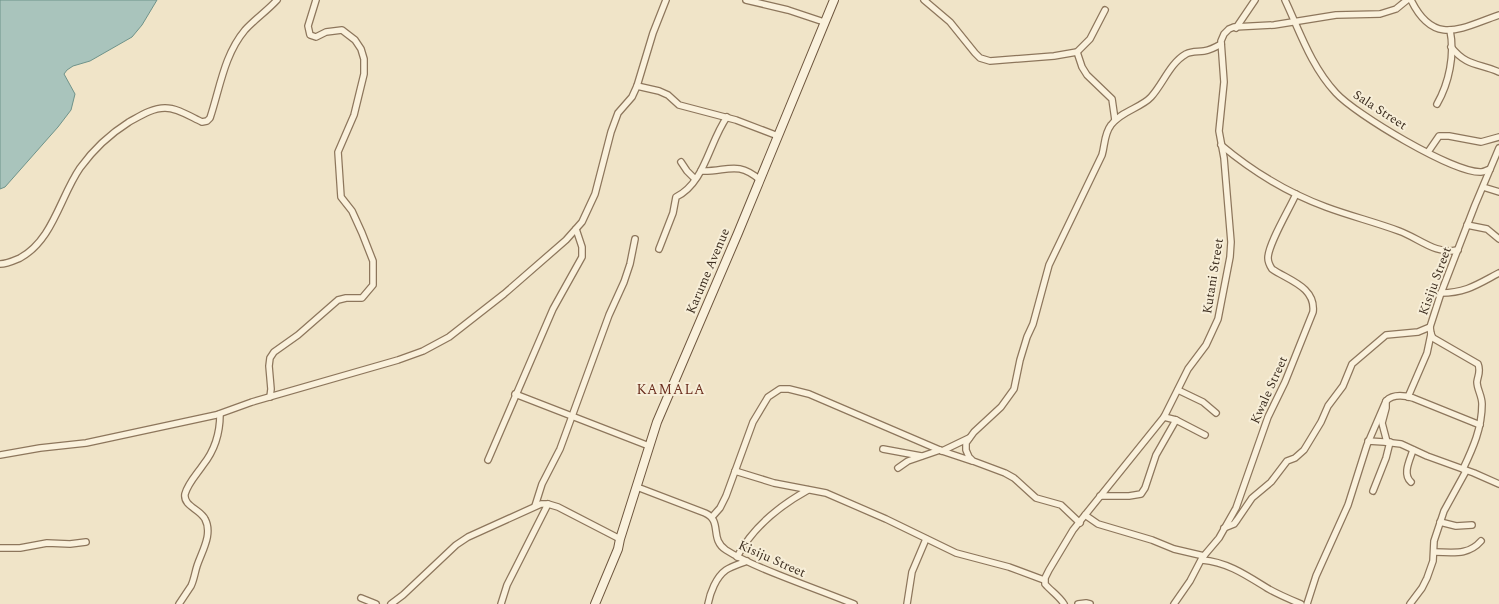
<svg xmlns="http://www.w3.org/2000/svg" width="1499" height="604" font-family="Spectral,serif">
  <rect width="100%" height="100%" fill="#f0e4c8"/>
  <path fill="#a9c4bc" stroke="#6f938a" d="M0 0H157L142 25 132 37 90 61 73 66 67 70 64 74 75 94 71 110 58 127 5 187 0 189Z"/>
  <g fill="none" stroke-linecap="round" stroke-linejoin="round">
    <defs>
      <g id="street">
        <path d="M746 0 788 10 824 22"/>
        <path d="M924 0 950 22 975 53 980 58 990 61 1054 56 1077 52 1090 39 1105 10"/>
        <path d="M1285 0C1300 32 1311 66 1336 93 1355 114 1453 173 1481 172 1484 172 1487 170 1490 169"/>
        <path d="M1411 0C1434 47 1461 28 1499 15"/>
        <path d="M1236 28 1255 0"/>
        <path d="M1451 47C1467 67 1479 63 1499 72"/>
        <path d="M1077 52 1082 67 1087 75 1112 99 1115 120"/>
        <path d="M637 86 659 91 668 95 679 105 736 120 778 136"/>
        <path d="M1437 104C1449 83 1455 55 1450 30"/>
        <path d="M1221 145C1252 171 1288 193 1326 207 1350 216 1375 222 1399 231 1419 238 1435 255 1458 250"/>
        <path d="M1428 152 1439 136H1449L1481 142 1499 137"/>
        <path d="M681 162 687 171 695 179"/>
        <path d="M701 171C727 172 737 160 760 180"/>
        <path d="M1483 187 1499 192"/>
        <path d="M1467 225 1487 229 1499 239"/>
        <path d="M659 249 673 213 676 197C705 183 709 142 727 117"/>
        <path d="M0 264C7 264 13 261 20 258 53 240 60 197 80 168 93 150 110 134 129 122 140 116 152 108 165 108 178 108 191 117 202 122L207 121 210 118C220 88 224 55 245 30 255 19 267 11 277 0"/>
        <path d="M1441 293C1466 293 1478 284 1499 273"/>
        <path d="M1178 390 1203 402 1216 413"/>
        <path d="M515 394 649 446"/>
        <path d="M270 397 271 389 269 366 270 358 274 352 298 335 338 300 346 298H362L373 285V261L362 233 352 211 341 197 338 152 354 115 364 74V59L361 49 355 40 342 30 326 32 316 37 310 35 308 26 316 0"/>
        <path d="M1408 397 1427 353 1431 334"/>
        <path d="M1164 417 1176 420 1205 435"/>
        <path d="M1368 441 1384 442 1401 444 1427 456 1474 473 1499 484"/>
        <path d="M1387 442 1382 423 1386 408V401C1393 394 1403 395 1413 398L1480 425"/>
        <path d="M883 449 921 456"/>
        <path d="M942 451 969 438"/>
        <path d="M0 455 40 448 86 443 216 415 252 402 398 360 423 351 449 337 504 294 566 240 582 222 595 194 611 132 618 113 632 97 637 86 653 33 666 0"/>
        <path d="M488 460 553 309 582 257V247L576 229"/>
        <path d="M898 468 908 461 940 450"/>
        <path d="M1463 469C1473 448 1482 428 1482 404 1482 396 1477 389 1477 382 1478 375 1481 371 1478 364L1433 338 1431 334 1430 327 1441 293 1475 205 1499 148"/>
        <path d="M735 471 774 483 826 493 886 519 956 553 1009 567 1044 580"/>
        <path d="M1411 482C1402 474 1410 460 1413 450"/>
        <path d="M637 487 705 513C723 521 709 539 726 550 743 561 761 568 779 575 804 585 829 594 854 604"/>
        <path d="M1373 491 1386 458 1390 442"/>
        <path d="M1100 496H1129L1141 494 1145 488 1156 455 1176 420"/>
        <path d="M535 506 542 484 560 449 609 315 624 282 630 264 635 239"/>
        <path d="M1085 515 1098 524 1152 540 1174 549 1204 556"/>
        <path d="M712 517 720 508 726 496 753 422 768 397 780 389H789L809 394 942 451 972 461"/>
        <path d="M1440 522 1456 526 1472 525"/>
        <path d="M1080 523 1061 505 1036 498 1014 478 1005 473 973 461 969 457 966 450V443L974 432 1001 407 1014 389 1020 360 1027 337 1033 324 1049 265 1102 155C1105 145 1104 134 1111 125 1121 111 1141 108 1151 97 1163 84 1170 63 1186 54 1192 51 1198 52 1204 51 1210 50 1216 47 1221 44"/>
        <path d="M1224 528 1234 524 1237 520 1252 498 1271 482 1287 461 1295 458 1304 450 1321 422 1328 406 1343 386 1352 364 1386 335 1418 332 1430 327"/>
        <path d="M0 548H20L47 543 70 544 86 542"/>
        <path d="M1434 552C1452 552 1468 556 1481 541"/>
        <path d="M737 557C753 527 779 506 808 490"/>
        <path d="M1202 560C1227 562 1246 575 1267 588 1277 594 1289 599 1301 604"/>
        <path d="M361 598 376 604"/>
        <path d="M179 604C183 598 187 592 191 586 194 580 195 572 197 566 202 551 213 534 205 519 200 509 183 506 185 494 188 483 197 474 203 465 215 450 220 433 220 414"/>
        <path d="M391 604 403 595 456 545 468 537 541 504H548L558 507 620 539"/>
        <path d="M501 604 507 585 548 504"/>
        <path d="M708 604C710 593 716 577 726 570 732 566 740 564 747 561"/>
        <path d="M907 604 912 572 926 539"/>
        <path d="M1064 604C1059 596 1051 591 1045 584V578L1049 570 1073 530 1164 417 1188 369 1206 345 1218 319 1230 257 1231 242 1224 158 1219 131 1224 82 1221 41 1224 34 1229 29 1234 27 1274 25 1336 15 1380 14 1396 9 1407 0"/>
        <path d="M1078 604 1086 603 1090 604"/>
        <path d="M1174 604 1190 581 1202 558 1219 538 1236 508 1268 417 1285 382 1313 312C1316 287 1288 280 1272 269 1270 266 1268 262 1268 258 1268 244 1290 208 1296 194"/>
        <path d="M1307 604 1316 576 1348 505 1367 445 1386 401"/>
        <path d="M1410 604 1422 588 1427 578 1433 561 1434 541 1444 511 1466 471"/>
      </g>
      <path id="secondary" d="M595 604 618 549 620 539 657 422 738 233 834 0"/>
    </defs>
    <use href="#street" stroke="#8d765c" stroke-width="8"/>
    <use href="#secondary" stroke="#6f573f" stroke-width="10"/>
    <use href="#street" stroke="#faf1dc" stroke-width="5.5"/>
    <use href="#secondary" stroke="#faf1dc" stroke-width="8"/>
  </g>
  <g text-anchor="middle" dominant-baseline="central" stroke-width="4" stroke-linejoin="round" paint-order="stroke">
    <g font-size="13" fill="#3d2e20" stroke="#f7eed8">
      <text transform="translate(1380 110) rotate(33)">Sala Street</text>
      <text transform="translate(708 271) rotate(-67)">Karume Avenue</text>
      <text transform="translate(1213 276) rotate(-81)">Kutani Street</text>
      <text transform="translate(1435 281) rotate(-70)">Kisiju Street</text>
      <text transform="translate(1269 390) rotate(-66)">Kwale Street</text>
      <text transform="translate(772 559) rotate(24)">Kisiju Street</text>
    </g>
    <g font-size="14" letter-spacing="1" fill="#6b2e1e" stroke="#f7eed8">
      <text x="671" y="389">KAMALA</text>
    </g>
  </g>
</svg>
